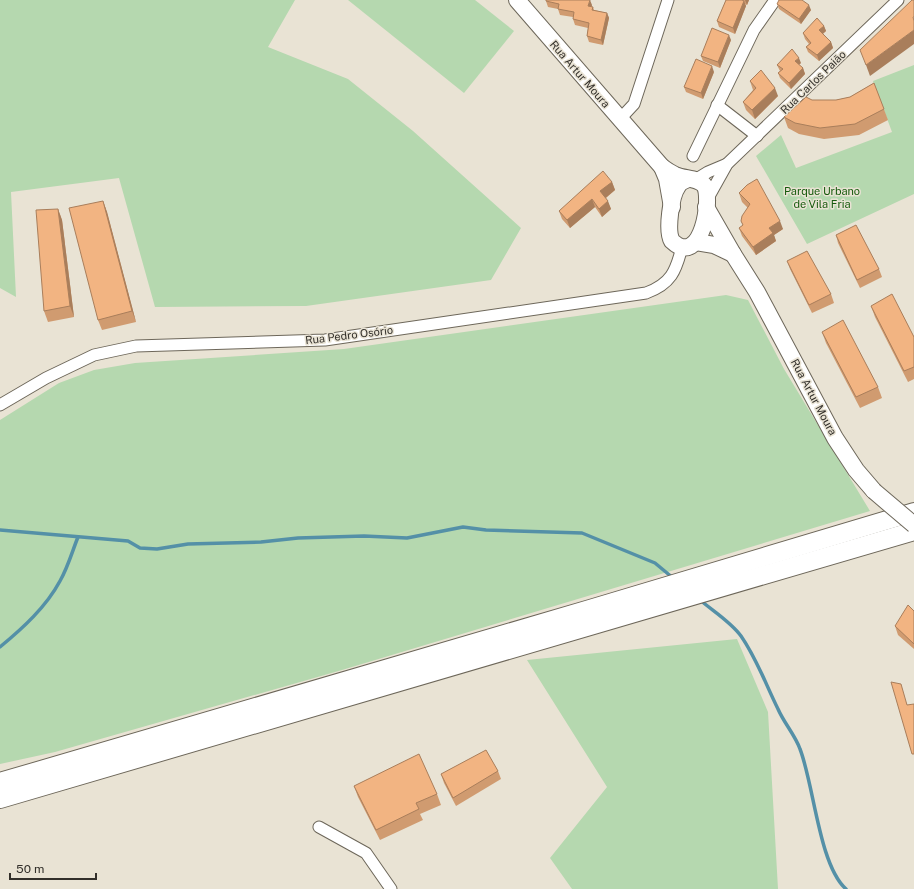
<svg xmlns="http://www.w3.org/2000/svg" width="914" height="889" font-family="'Public Sans',sans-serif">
  <rect width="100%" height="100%" fill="#e9e3d4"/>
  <g fill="#b5d8af">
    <path d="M0 0H295L268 47 348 79 413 131 521 228 491 280 306 306 155 307 119 178 11 192 16 297 0 288Z"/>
    <path d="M348 0H475L514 31 464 93Z"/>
    <path d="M914 65V194L807 244 756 156 781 135 796 168 892 132 873 81Z"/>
    <path d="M726 295 748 300 784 369 870 511 342 670 55 752 0 764V420L59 383 94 370 135 363 344 349Z"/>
    <path d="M737 639 768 712 778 889H572L550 858 607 787 527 660Z"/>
  </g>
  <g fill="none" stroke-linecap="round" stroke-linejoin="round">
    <g stroke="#5490a7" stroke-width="3.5">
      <path d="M0 530 128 541 140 548 157 549 188 544 261 542 298 538 364 536 407 538 463 527 486 530 582 533 655 563 673 578"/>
      <path d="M700 600C713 611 731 622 741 636 757 659 766 685 778 709 784 723 795 735 800 749 814 785 819 865 846 889"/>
      <path d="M0 647C23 628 46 607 60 581 68 567 72 552 78 537"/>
    </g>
    <defs>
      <g id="minor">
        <path d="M717 105 757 136"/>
        <path d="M620 119 634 104 668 0"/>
        <path d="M693 156 754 30 775 0"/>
        <path d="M695 180 708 172 727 164"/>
        <path d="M708 198 727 164 898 0"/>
        <path d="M0 405 46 378 94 355 136 346 325 340 646 293C671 284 676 271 682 247"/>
        <path d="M319 827 366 853 391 889"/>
      </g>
      <g id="secondary">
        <path d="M517 0 662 167 667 179 672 207"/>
        <path d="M662 167C666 170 671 173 675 175 684 179 698 178 704 185 713 197 702 269 672 241 666 231 671 195 678 186 680 182 684 181 688 179"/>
        <path d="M706 207 733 254 757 292 835 438 856 470 874 491"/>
        <path d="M696 242 714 245 733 254"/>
      </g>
      <g id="primary">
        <path d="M0 782 590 609 914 512"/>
        <path d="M0 799 914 531"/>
      </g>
    </defs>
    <use href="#minor" stroke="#6d675a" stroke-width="13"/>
    <use href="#secondary" stroke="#6d675a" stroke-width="18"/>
    <use href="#primary" stroke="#6d675a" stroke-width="20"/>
    <use href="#minor" stroke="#fff" stroke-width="11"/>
    <use href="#secondary" stroke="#fff" stroke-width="16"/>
    <use href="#primary" stroke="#fff" stroke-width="18"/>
    <defs>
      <path id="secondary-bridge" d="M874 491 914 525"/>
    </defs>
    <use href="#secondary-bridge" stroke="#6d675a" stroke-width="18" stroke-linecap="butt"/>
    <use href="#secondary-bridge" stroke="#fff" stroke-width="16"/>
  </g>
  <g fill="#d09b70">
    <path d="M726 0H749L747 5 745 4 746 6 735 34 719 27 717 21Z"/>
    <path d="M546 1 592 5 591 7H593L594 10 607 13 609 18 603 45 589 42 587 36 588 28 575 25 573 19V17L560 15 558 9 548 7Z"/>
    <path d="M777 4 811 10 801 24 779 9Z"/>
    <path d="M824 26 826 31 823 34 831 42 833 48 819 61 808 52 806 47 809 44 805 39 803 33Z"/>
    <path d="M731 40 720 68 703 61 701 56Z"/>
    <path d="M801 63 799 65 803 68 805 74 791 89 780 78 778 73 780 71 777 65Z"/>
    <path d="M714 72 703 99 686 92 684 87Z"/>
    <path d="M750 81 778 96 755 119 746 110 743 102 753 90Z"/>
    <path d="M874 83 888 120 859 135 824 139 799 134 788 128 784 117 812 100H836L850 97Z"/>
    <path d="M612 182 615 190 606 198 611 209 602 217 595 207 570 228 562 219 559 211Z"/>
    <path d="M739 193 783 229 774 235 776 241 756 255 742 236 739 228 743 225 741 221 748 208 742 202Z"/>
    <path d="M103 201 107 212 136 322 102 330 98 320Z"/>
    <path d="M58 209 62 220 74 317 48 322 44 311Z"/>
    <path d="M836 235 879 269 882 277 860 288 838 243Z"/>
    <path d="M787 261 831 294 834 303 812 313 790 269Z"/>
    <path d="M871 306 914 337V379L908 382 875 317Z"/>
    <path d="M822 332 878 387 882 398 860 408 826 343Z"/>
    <path d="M914 611V649L898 635 895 626Z"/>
    <path d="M498 771 501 779 456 806 444 783 441 774Z"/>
    <path d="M354 786 437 794 441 805 420 814 423 820 380 840 358 797Z"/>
  </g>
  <g fill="#a97e5b">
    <path d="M590 0 592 5 590 12 588 6Z"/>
    <path d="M745 0H749L747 5Z"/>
    <path d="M744 1 746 6 735 34 733 28Z"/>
    <path d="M809 5 811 10 801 24 799 19Z"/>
    <path d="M607 13 609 18 603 45 601 40Z"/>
    <path d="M824 26 826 31 821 35 819 30Z"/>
    <path d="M914 30V44L870 76 866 65Z"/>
    <path d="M729 35 731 40 720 68 718 62Z"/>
    <path d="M831 42 833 48 819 61 817 55Z"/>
    <path d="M799 58 801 63 797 66 795 61Z"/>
    <path d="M712 66 714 72 703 99 701 93Z"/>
    <path d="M803 68 805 74 791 89 789 83Z"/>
    <path d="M775 88 778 96 755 119 752 110Z"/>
    <path d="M612 182 615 190 603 200 600 191Z"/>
    <path d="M592 199 595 207 570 228 567 220Z"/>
    <path d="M103 201 107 212 136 322 132 311Z"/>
    <path d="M608 201 611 209 602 217 599 209Z"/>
    <path d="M58 209 62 220 74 317 70 306Z"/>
    <path d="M780 221 783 229 774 235 776 241 756 255 753 247 769 228Z"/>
  </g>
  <g fill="#f2b482" stroke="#a97e5b">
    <path d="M546 0H590L588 6 593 7 592 10 607 13 601 40 587 36 589 23 573 19 574 12 558 9 559 4 546 1Z"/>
    <path d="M726 0H742L744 1 733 28 717 21Z"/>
    <path d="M779 0H802L809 5 799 19 777 4Z"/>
    <path d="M912 0H914V17H913L914 21V30L866 65 860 50Z"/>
    <path d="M817 18 824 26 819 30 831 42 817 55 806 47 811 43 803 33Z"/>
    <path d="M712 28 729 35 718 62 701 56Z"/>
    <path d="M792 49 799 58 795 61 803 68 789 83 778 73 783 69 777 65Z"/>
    <path d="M696 59 712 66 701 93 684 87Z"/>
    <path d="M761 70 775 88 752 110 743 102 756 88 750 81Z"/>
    <path d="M874 83 884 109 855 124 820 128 795 123 784 117 806 97 812 100H836L850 97Z"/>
    <path d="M603 171 612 182 600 191 608 201 599 209 592 199 567 220 559 211Z"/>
    <path d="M757 179 780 221 769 228 773 233 753 247 739 228 743 225 741 221 742 216 750 204 739 193 747 185Z"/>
    <path d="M103 201 132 311 98 320 69 208Z"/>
    <path d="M58 209 70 306 44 311 36 210Z"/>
    <path d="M856 225 879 269 857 280 836 235Z"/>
    <path d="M807 251 831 294 809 305 787 261Z"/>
    <path d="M892 294 914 337V367L904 371 871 306Z"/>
    <path d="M843 320 878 387 856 397 822 332Z"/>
    <path d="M908 605 914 611V644L895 626Z"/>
    <path d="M891 682 901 684 907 705 914 704V754H912Z"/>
    <path d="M486 750 498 771 453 798 441 774Z"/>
    <path d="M419 754 437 794 416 803 419 809 376 830 354 786Z"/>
  </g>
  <g text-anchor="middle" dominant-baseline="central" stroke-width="3" stroke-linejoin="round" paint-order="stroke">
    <g font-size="11" fill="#322f2a" stroke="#e9e3d4">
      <text transform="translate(580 74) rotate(49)">Rua Artur Moura</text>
      <text transform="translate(813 82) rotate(-44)">Rua Carlos Paião</text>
      <text transform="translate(349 335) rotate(-7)">Rua Pedro Osório</text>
      <text transform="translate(814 397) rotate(62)">Rua Artur Moura</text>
    </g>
    <g font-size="11" fill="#165b0d" stroke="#e9e3d4">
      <text x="822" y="191">Parque Urbano<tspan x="822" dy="13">de Vila Fria</tspan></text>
    </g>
  </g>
  <path d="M10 873v6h86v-6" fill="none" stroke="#322f2a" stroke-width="2"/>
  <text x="16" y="873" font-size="12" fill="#322f2a" stroke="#e9e3d4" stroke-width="3" paint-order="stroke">50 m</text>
</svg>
